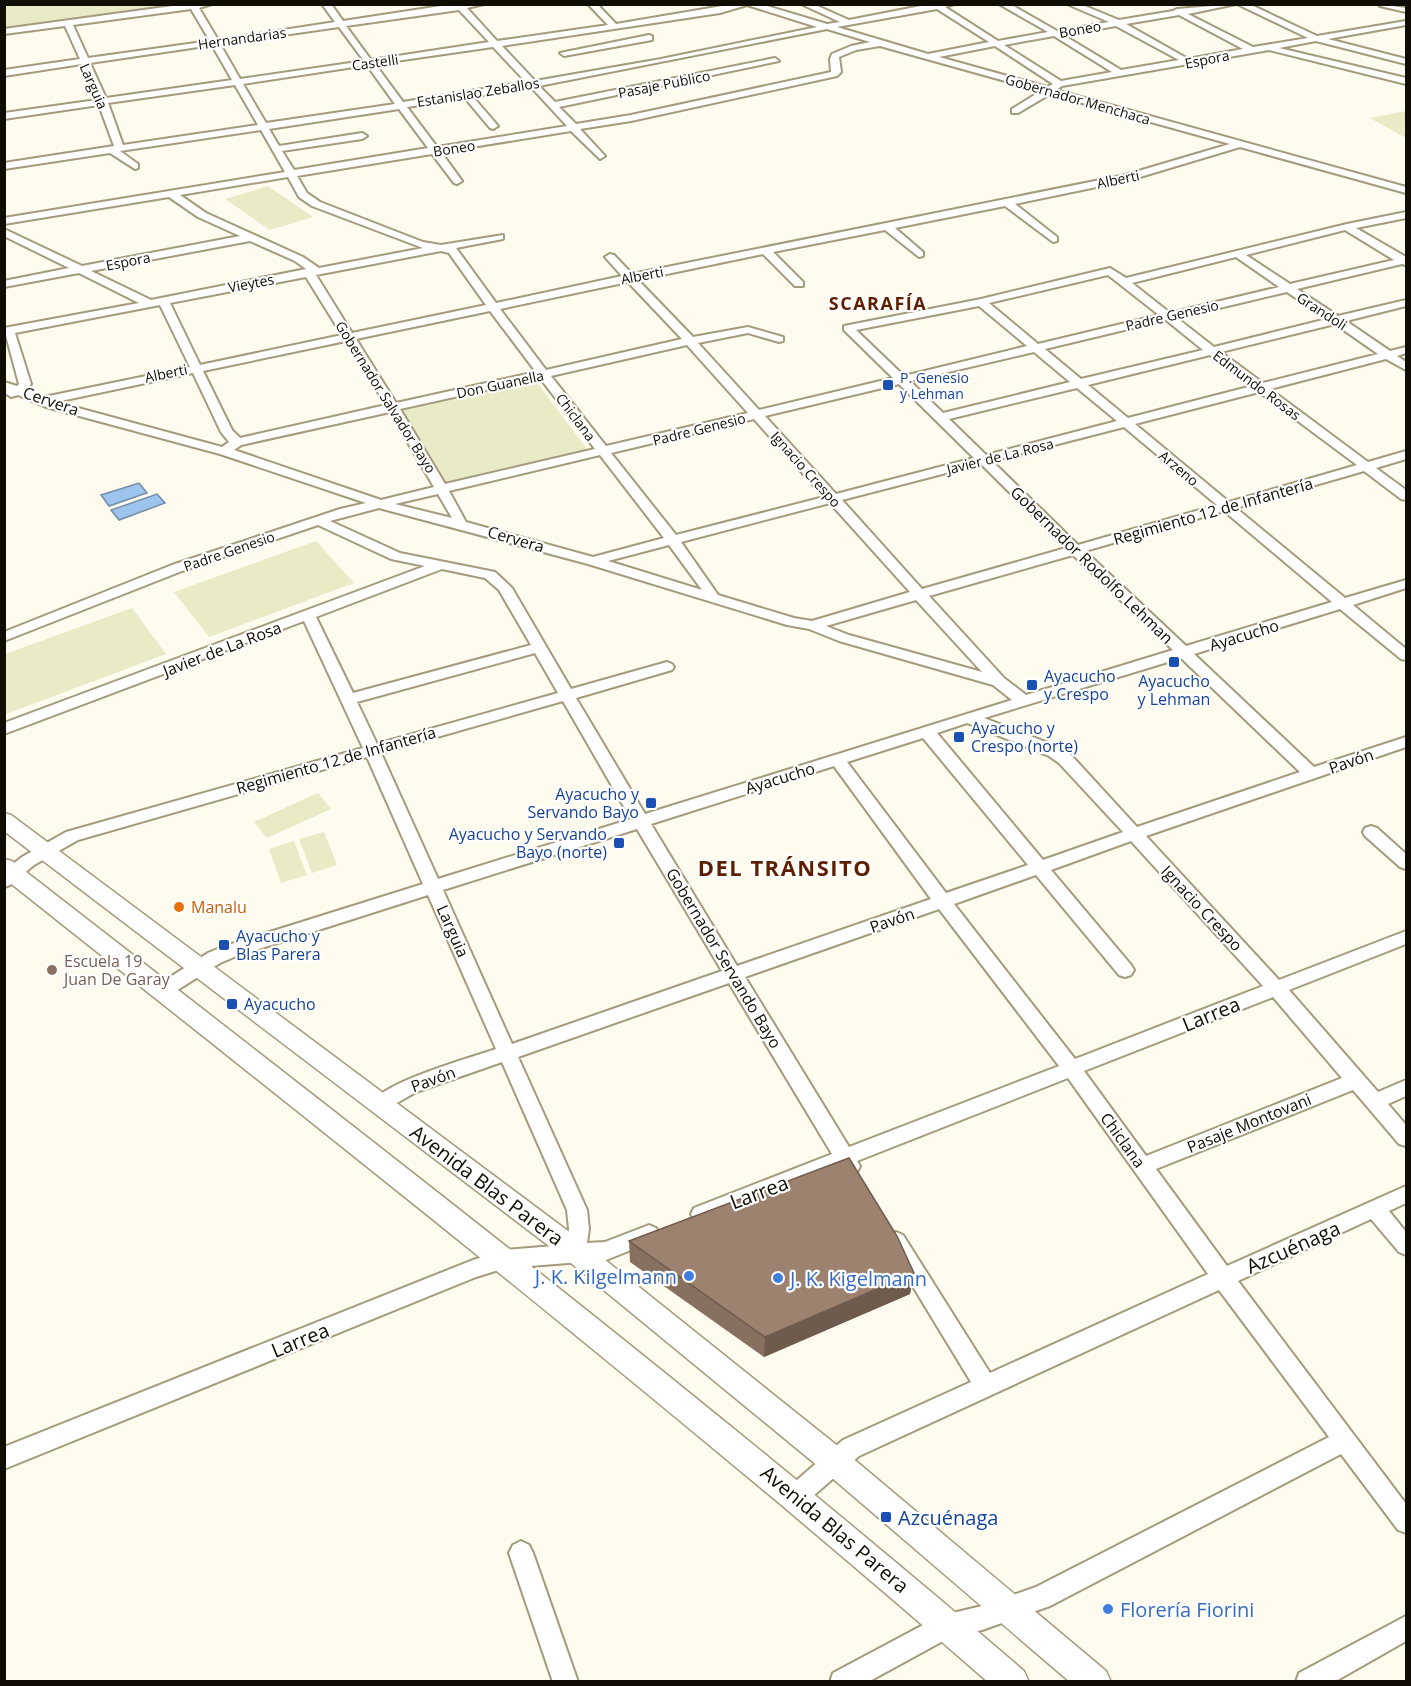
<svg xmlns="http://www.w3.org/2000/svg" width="1411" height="1686" font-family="'Open Sans',sans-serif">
  <rect width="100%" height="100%" fill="#fffbee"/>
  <g fill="#e9ebc7">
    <path d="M4 5H192L5 28Z"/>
    <path d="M1406 111V138L1370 118Z"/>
    <path d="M268 186 313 217 270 230 225 199Z"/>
    <path d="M536 381 587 449 446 484 401 411Z"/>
    <path d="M316 541 354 583 209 637 174 592Z"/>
    <path d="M132 608 166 654 6 714 5 654Z"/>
    <path d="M318 793 331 809 267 838 254 822Z"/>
    <path d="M324 832 337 865 312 873 299 839Z"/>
    <path d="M294 841 307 875 281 883 269 849Z"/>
  </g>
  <g fill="#9cc4ed" stroke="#728da7" stroke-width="1.5">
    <path d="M139 483 147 493 109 506 101 495Z"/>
    <path d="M157 494 165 503 119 520 111 510Z"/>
  </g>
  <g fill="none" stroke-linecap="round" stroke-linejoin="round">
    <defs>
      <g id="minor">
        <path d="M187 4H212L199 8 218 40 335 22 322 4H331L343 21 454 4H484L467 8 497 41 608 25 588 4H597L616 24 734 4H760L827 24 840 22 801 4H813L849 20 931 4H954L945 7 998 41 1048 32 999 4H1010L1057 31 1109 22 1067 4H1080L1119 20 1173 11 1177 9 1236 4 1188 14 1253 47 1308 38 1237 4H1249L1317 36 1406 21V25L1328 39 1406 59V64L1316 41 1279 48 1406 78V84L1269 50 1062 86 1056 90 1406 187V193L1240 147 1130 180 1015 204 1057 237V241L1053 242 1005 206 895 228 923 252V256L919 257 885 230 773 252 803 282V286H795L763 254 638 280 693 337 748 327 783 337V341L779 342 748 333 698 343 759 410 893 378 844 330V326L981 299 1110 268 1126 278 1347 224 1406 212V218L1356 228 1406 257V265L1402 264 1297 289 1338 316 1406 300V306L1346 321 1390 351 1406 347V353L1397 356 1406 362V370L1386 359 1270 389 1368 462 1406 451V459L1376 468 1406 490V500L1401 499 1364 471 1236 508 1345 598 1406 580V588L1353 605 1406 649V660L1401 659 1340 609 1194 654 1314 767 1406 737V747L1146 836 1279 980 1406 931V944L1289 990 1378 1092 1406 1080V1096L1388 1104 1406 1125V1146L1399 1144 1353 1090 1156 1169 1227 1266 1406 1186V1203L1389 1211 1406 1232V1255L1399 1252 1371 1219 1238 1281 1406 1504V1533L1398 1530 1341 1454 1050 1606 982 1630 952 1636 868 1682H830L833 1673 940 1616 982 1606 1036 1587 1329 1437 1219 1290 859 1456 805 1503 797 1506 789 1503 785 1495 789 1487 843 1440 971 1382 889 1247 886 1241 889 1235 896 1232 903 1235 990 1373 1208 1274 1068 1078 857 1161 860 1166 857 1172C850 1174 845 1175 841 1168L701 1223 694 1220 691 1214 694 1208 832 1154 729 983 518 1057 587 1210 589 1229 587 1243 605 1242 649 1225 656 1228 659 1234 656 1240 606 1260 505 1268 476 1277 4 1469V1447L473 1260 505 1250 566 1245 569 1229 567 1210 502 1062 416 1092 381 1112 374 1110 371 1104C383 1082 470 1058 496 1049L428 895 234 957 220 963 168 996 162 998 156 996 153 991 156 986 208 953 222 947 423 884 367 757 78 840 34 865 10 885 4 887V871L22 857 66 832 363 748 304 621 4 734V723L425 566 391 559 318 525 182 571 4 641V632L172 565 340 509 366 503 220 454 46 407 18 395 11 397 5 393 7 390 4 389V382L17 386 19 384 4 328 139 303 79 273 4 287V281L69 268 4 236V229L82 266 240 236 198 217 169 197 4 224V218L285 172 261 130 120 151 138 164V168L135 169 110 153 4 169V163L114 146 99 105 4 119V113L97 100 82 64 4 76V70L80 59 65 26 4 34V29ZM747 5 817 27 661 59 535 81 502 46 720 13ZM191 9 210 41 88 58 73 25ZM937 9 989 42 928 54 837 27ZM459 10 489 42 371 60 346 26ZM1179 15 1243 49 1188 59 1126 24ZM1116 26 1179 60 1121 70 1063 35ZM339 27 364 61 240 79 220 44ZM827 29 870 42 851 46 832 54 830 59 831 72 631 115 576 124 559 107 779 61 775 58 555 102 539 86ZM1054 36 1112 72 1061 81 1004 45ZM212 45 232 80 106 98 90 63ZM880 46 1041 91 1012 109V113H1018L1050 94 1230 144 1125 175 632 274 614 255 610 254 605 257 622 276 496 303 456 248 503 239V235L441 245 423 242 320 202 307 193 297 176 432 154 454 183 457 184 462 181 441 152 571 131 600 159 605 156 580 129 631 121 837 76 841 72 839 57 856 50ZM995 46 1053 84 1047 87 939 57ZM493 47 526 82 403 102 375 64ZM367 65 395 104 266 123 243 84ZM235 85 258 125 123 145 108 103ZM531 87 567 126 437 147 407 107 465 98 490 128 493 129 498 126 473 97ZM399 109 428 148 294 170 282 151 362 139 367 136 362 133 279 146 269 129ZM288 177 299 197 312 206 423 248 319 268 303 257 206 213 180 195ZM1345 230 1394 260 1290 284 1246 255ZM250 241 295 261 306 269 151 300 91 271ZM441 251 449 253 486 305 352 333 316 275ZM1236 257 1279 287 1170 313 1132 283ZM1108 275 1159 315 1038 344 989 303ZM306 277 342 335 200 365 170 303ZM628 282 682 339 546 370 500 309ZM1287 292 1327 319 1214 347 1177 318ZM160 305 190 367 44 397 26 390 31 384 15 333ZM979 306 1027 346 904 376 856 330ZM490 311 536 372 396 403 356 339ZM1166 320 1203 350 1081 379 1045 349ZM1335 324 1378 354 1263 383 1221 352ZM346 341 386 405 240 438 232 430 203 371ZM687 345 748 413 606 446 551 376ZM1034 352 1070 382 943 413 910 381ZM1210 355 1252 386 1128 418 1088 385ZM193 373 221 432 229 442 222 447 56 402ZM540 378 595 449 445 484 400 409ZM899 384 974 458 836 494 765 416ZM1077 388 1117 421 986 455 949 419ZM1259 392 1357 465 1229 502 1135 424ZM390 412 434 487 381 500 234 450 241 445ZM754 419 824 497 676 535 611 453ZM1124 427 1217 505 1078 545 992 461ZM600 455 664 538 593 557 466 522 449 491ZM981 464 1066 548 922 589 842 500ZM438 494 452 518 395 504ZM830 503 910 592 812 621 794 618 718 595 681 542ZM379 508 588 564 787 625 809 629 839 641 993 685 1012 700 645 814 576 698 672 670 674 667 672 664 667 662 571 689 512 588 495 572 400 553 330 521ZM1224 511 1332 602 1186 646 1085 551ZM669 545 702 590 608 561ZM1073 555 1173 650 1026 695 1004 678 929 596ZM442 569 485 578 499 590 531 645 353 693 316 617ZM916 600 982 672 849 635 826 626ZM535 653 558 693 377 744 357 702ZM1181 658 1300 772 1137 827 1071 755 1061 748 984 718ZM563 701 631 819 438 879 381 753ZM967 723 1049 756 1059 763 1123 832 1043 860 937 733ZM923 738 1028 865 946 893 847 762ZM834 766 931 899 737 966 651 824ZM637 829 722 971 512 1044 443 890ZM1131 841 1263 986 1075 1059 954 904 1036 875 1119 975 1125 977 1131 975 1134 970 1131 965 1051 870ZM939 909 1059 1066 849 1147 745 977ZM1273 997 1342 1078 1146 1156 1084 1071Z"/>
        <path d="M1379 4 1406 8V12L1380 6Z"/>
        <path d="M649 35 652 36V40L564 56 560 53Z"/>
        <path d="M1371 826 1377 828 1406 854V869L1400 867 1365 836 1363 832 1365 828Z"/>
        <path d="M521 1541 529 1545 533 1553 578 1682H553L509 1553 513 1545Z"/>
        <path d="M1406 1616V1641L1334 1682H1296L1299 1673Z"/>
      </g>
      <g id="major">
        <path d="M4 813 11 815 584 1243 844 1451 1106 1671 1111 1682H1070L824 1471 566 1259 4 831Z"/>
        <path d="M4 859 12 861C353 1126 696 1389 1024 1671L1029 1682H988C669 1403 336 1142 4 878Z"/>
      </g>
    </defs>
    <use href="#minor" stroke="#a49b7d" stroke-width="4"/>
    <use href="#major" stroke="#a49b7d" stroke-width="3"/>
    <use href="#minor" fill="#fff" fill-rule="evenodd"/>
    <use href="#major" fill="#fff" fill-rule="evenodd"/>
  </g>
  <path fill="#887060" d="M629 1241 914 1273 910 1294 764 1357 630 1262Z"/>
  <path fill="#6f5b4e" d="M914 1273 910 1294 764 1357 765 1337Z"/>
  <path fill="#9e8270" stroke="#6f5b4e" stroke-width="1.5" d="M849 1158 897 1236 914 1273 765 1337 629 1241Z"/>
  <g fill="#1a4fb4" stroke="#fff" stroke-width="2">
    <rect x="882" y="379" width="12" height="12" rx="3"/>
    <rect x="1168" y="656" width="12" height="12" rx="3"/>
    <rect x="1026" y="679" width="12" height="12" rx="3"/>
    <rect x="953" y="731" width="12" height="12" rx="3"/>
    <rect x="645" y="797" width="12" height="12" rx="3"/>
    <rect x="613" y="837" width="12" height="12" rx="3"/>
    <rect x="218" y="939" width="12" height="12" rx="3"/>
    <rect x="226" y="998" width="12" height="12" rx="3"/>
    <rect x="880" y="1511" width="12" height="12" rx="3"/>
  </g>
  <circle fill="#e8710a" stroke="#fff" stroke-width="2" cx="179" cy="907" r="6"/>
  <circle fill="#8d6e63" stroke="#fff" stroke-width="2" cx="52" cy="970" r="6"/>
  <g fill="#3f7fe0" stroke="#fff" stroke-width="2">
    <circle cx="689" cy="1276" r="6"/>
    <circle cx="778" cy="1278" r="6"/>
    <circle cx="1108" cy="1609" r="6"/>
  </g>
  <g text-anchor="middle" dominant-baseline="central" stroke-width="4.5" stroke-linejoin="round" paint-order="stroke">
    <g font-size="14" fill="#100d04" stroke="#fff">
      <text transform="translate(1080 29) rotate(-10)">Boneo</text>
      <text transform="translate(242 38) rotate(-8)">Hernandarias</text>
      <text transform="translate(1207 59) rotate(-11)">Espora</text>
      <text transform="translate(375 62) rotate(-8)">Castelli</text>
      <text transform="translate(664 84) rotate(-11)">Pasaje Publico</text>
      <text transform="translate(94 86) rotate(66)">Larguia</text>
      <text transform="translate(478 92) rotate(-9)">Estanislao Zeballos</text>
      <text transform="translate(1078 99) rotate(16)">Gobernador Menchaca</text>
      <text transform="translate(454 148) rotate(-9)">Boneo</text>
      <text transform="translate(1118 179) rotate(-12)">Alberti</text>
      <text transform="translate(128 261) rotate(-11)">Espora</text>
      <text transform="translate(642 275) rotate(-11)">Alberti</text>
      <text transform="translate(251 283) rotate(-11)">Vieytes</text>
      <text transform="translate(1322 311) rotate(33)">Grandoli</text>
      <text transform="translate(1172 315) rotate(-13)">Padre Genesio</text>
      <text transform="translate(166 373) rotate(-12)">Alberti</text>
      <text transform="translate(500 384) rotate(-12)">Don Guanella</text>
      <text transform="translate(1257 385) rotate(37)">Edmundo Rosas</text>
      <text transform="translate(386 397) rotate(58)">Gobernador Salvador Bayo</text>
      <text transform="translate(576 417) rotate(53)">Chiclana</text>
      <text transform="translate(699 429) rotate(-14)">Padre Genesio</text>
      <text transform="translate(1000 456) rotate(-14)">Javier de La Rosa</text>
      <text transform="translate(1179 468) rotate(40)">Arzeno</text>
      <text transform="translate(806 469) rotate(48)">Ignacio Crespo</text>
      <text transform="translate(229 551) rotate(-19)">Padre Genesio</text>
    </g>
    <g font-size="14" fill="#164399" stroke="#fff" text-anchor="start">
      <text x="900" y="377">P. Genesio<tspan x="900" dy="16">y Lehman</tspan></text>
    </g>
    <g font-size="16" fill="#100d04" stroke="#fff">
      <text transform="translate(51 401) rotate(19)">Cervera</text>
      <text transform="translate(1213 511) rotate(-16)">Regimiento 12 de Infantería</text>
      <text transform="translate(516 539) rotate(16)">Cervera</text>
      <text transform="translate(1092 565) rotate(44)">Gobernador Rodolfo Lehman</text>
      <text transform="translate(1244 635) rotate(-17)">Ayacucho</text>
      <text transform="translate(222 649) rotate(-21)">Javier de La Rosa</text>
      <text transform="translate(336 760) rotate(-16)">Regimiento 12 de Infantería</text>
      <text transform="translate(1351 761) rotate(-19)">Pavón</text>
      <text transform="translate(780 778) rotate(-17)">Ayacucho</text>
      <text transform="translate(1202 908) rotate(47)">Ignacio Crespo</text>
      <text transform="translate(892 920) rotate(-19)">Pavón</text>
      <text transform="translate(453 931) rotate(66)">Larguia</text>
      <text transform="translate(724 958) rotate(59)">Gobernador Servando Bayo</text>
      <text transform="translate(433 1079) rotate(-20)">Pavón</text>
      <text transform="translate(1249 1123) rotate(-22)">Pasaje Montovani</text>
      <text transform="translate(1123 1140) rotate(54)">Chiclana</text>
    </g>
    <g font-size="16" fill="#164399" stroke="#fff" text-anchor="start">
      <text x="1044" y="676">Ayacucho<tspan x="1044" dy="18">y Crespo</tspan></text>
      <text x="1174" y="681" text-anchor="middle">Ayacucho<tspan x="1174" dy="18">y Lehman</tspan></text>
      <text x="971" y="728">Ayacucho y<tspan x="971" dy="18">Crespo (norte)</tspan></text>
      <text x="639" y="794" text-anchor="end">Ayacucho y<tspan x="639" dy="18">Servando Bayo</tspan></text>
      <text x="607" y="834" text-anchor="end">Ayacucho y Servando<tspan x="607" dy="18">Bayo (norte)</tspan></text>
      <text x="236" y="936">Ayacucho y<tspan x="236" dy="18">Blas Parera</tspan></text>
      <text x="244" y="1004">Ayacucho</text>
    </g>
    <g font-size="16" fill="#c56008" stroke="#fff" text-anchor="start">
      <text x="191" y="907">Manalu</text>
    </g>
    <g font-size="16" fill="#785e54" stroke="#fff" text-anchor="start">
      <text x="64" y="961">Escuela 19<tspan x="64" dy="18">Juan De Garay</tspan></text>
    </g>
    <g font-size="18" font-weight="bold" letter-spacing="1.5" fill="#5d1f00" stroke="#fff">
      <text x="878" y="303">SCARAFÍA</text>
    </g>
    <g font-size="20" fill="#100d04" stroke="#fff">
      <text transform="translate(1211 1014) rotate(-22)">Larrea</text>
      <text transform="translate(487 1185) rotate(37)">Avenida Blas Parera</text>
      <text transform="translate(759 1192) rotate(-21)">Larrea</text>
      <text transform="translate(1293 1247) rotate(-24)">Azcuénaga</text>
      <text transform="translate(300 1340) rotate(-22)">Larrea</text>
      <text transform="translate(835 1529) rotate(40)">Avenida Blas Parera</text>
    </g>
    <g font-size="20" fill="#366cbe" stroke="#fff" text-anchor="start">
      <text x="677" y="1276" text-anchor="end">J. K. Kilgelmann</text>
      <text x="790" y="1278">J. K. Kigelmann</text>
      <text x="1120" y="1609">Florería Fiorini</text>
    </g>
    <g font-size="20" fill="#164399" stroke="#fff" text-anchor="start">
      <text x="898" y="1517">Azcuénaga</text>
    </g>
    <g font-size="22" font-weight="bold" letter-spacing="1.5" fill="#5d1f00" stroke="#fff">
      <text x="785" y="867">DEL TRÁNSITO</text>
    </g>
  </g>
  <rect width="1411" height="1686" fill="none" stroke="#100d04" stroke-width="12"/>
</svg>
